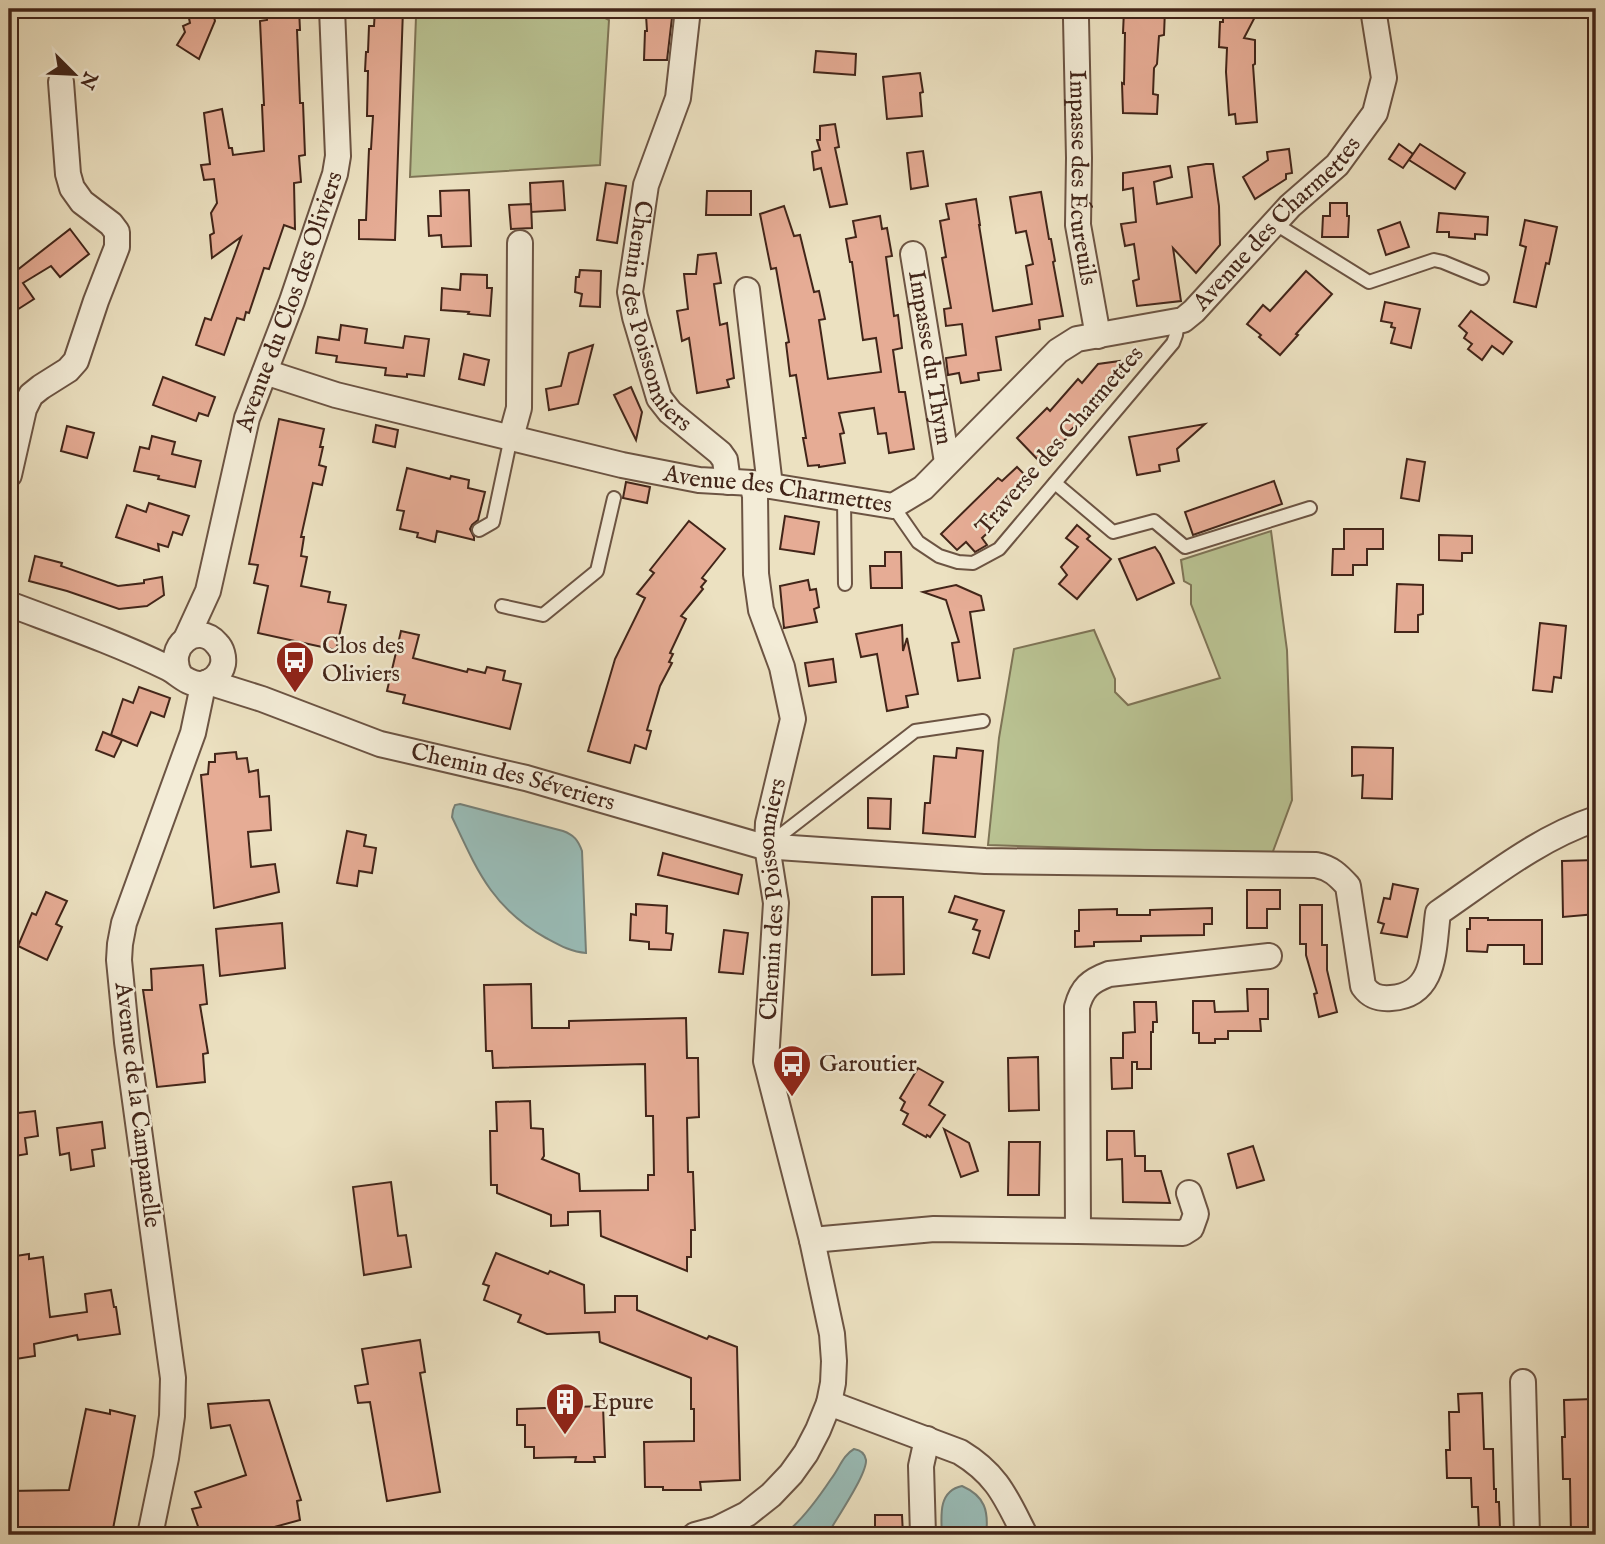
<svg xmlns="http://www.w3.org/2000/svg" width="1605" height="1544" font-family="'IM FELL English',serif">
  <rect width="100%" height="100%" fill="#ece1c1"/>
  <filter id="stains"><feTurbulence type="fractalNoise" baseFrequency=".00286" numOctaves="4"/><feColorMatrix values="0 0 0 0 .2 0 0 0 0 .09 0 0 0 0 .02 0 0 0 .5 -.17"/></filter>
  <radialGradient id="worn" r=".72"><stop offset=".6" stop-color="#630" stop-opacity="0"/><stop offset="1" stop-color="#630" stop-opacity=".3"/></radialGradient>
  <g fill="#b9c292" stroke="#7e7456" stroke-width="2">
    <path d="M541 9H589L609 20 600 165 410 177 416 17Z"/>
    <path d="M1271 531 1287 650 1292 800 1272 854 988 845 999 738 1014 649 1094 630 1115 679V692L1128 705 1220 678 1191 604V585L1184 581 1181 560Z"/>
  </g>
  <g fill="#99bcb7" stroke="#768078" stroke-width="2">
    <path d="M460 804 563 831C574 835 578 840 582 851L586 953C571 952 559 945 546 938 492 908 477 870 452 817L453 810 455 805Z"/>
    <path d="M854 1449C860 1450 865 1453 866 1460 867 1474 837 1518 829 1532L826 1535H787L788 1531C805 1517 819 1497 831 1479 839 1469 843 1455 854 1449Z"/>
    <path d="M962 1486C985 1496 989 1511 986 1535H942C941 1516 938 1491 962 1486Z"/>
  </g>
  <g fill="#e6ac95" stroke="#422519" stroke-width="2">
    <path d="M187 9H212L215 21 199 59 177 45 185 32 183 26 190 23Z"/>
    <path d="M267 9H299L300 30H297L300 103H303L305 155 299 156 301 182 294 183 295 229 284 225 269 269 264 268 249 313 246 312 244 320 237 318 224 355 196 345 205 318 211 320 241 237 212 258 210 235 214 233 211 213 217 203 214 179 204 180 201 165 210 164 204 113 222 109 229 148H232L233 155 264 151 262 105H264L260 21 267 20Z"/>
    <path d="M375 9H403L395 240 359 239V220H366L369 149H371L373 116H367L368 71H365L366 52H368L369 26H374Z"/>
    <path d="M653 9H673L667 60H644L645 31H647L646 15 653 12Z"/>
    <path d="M1137 9H1165L1164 35 1159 36 1157 64 1154 68 1153 94 1158 95 1157 114 1123 113 1122 83 1124 84 1125 33H1123L1124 10H1137Z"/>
    <path d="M1239 9H1245L1256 15 1244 38 1255 40V64L1253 65 1257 122 1236 124 1235 114 1229 115 1226 72 1227 48 1219 47 1220 22H1223V13L1236 15Z"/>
    <path d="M816 51 856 54 855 75 814 72Z"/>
    <path d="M920 73 923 92 920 93 922 116 887 119 883 77Z"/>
    <path d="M835 124 839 147 835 148 847 204 830 207 821 168 814 170 812 152 820 150 817 140H820V126Z"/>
    <path d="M1399 144 1413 154 1403 168 1389 159Z"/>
    <path d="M1420 144 1465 173 1455 189 1409 160Z"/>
    <path d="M1289 149 1292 173 1286 174V179L1255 199 1243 177 1268 160 1267 152Z"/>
    <path d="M923 151 928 186 911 189 907 153Z"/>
    <path d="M1206 164H1213L1219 206 1220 245 1196 273 1173 248 1181 301 1137 306 1133 281 1139 279 1134 244 1125 246 1121 224 1136 222 1133 188 1123 190V173L1170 166 1172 177 1154 182 1157 204 1192 197 1188 167Z"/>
    <path d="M563 181 565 210 531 212 530 183Z"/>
    <path d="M606 183 626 186 617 243 597 240Z"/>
    <path d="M469 190 471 246 442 247 441 235 429 236 428 216H441L440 191Z"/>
    <path d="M707 191H751V215H706Z"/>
    <path d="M1041 192 1049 239H1051L1055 261 1053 262 1063 316 1039 320 1040 329 996 337 1001 370 978 373 979 380 961 383 959 373 948 375 946 358 966 355 962 324 946 326 944 309 951 308 942 258 946 257 940 221 949 219 946 204 976 199 980 225H979L993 311 1032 304 1026 266 1033 264 1026 231 1016 233 1010 197Z"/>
    <path d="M1330 203H1347V216H1349L1348 237H1322L1323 216H1330Z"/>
    <path d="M531 204 532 228 511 229 509 205Z"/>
    <path d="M784 206 794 236 800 235 814 292 819 291 825 319 819 320 828 379 881 372 876 338 863 340 852 262H850L846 239 856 237 853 221 880 216 882 229 887 228 892 256 886 257 894 316 898 315 902 348 893 350 899 392H905L914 449 889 453 886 433 878 434 874 408 839 413 844 433 840 434 845 463 819 467V465L808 466 803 438H806L796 375 790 376 786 343 789 342 776 268 771 269 760 214Z"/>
    <path d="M1439 213 1488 217 1487 235 1475 234V239L1449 237V232H1437Z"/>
    <path d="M1525 220 1557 227 1549 264 1546 263 1536 307 1514 302 1526 247 1520 245Z"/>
    <path d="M1400 222 1409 247 1386 255 1378 230Z"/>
    <path d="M70 229 89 254 60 277 51 266 23 283 34 299 9 315V260L16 271Z"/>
    <path d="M716 253 721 283 714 284 720 325 727 323 734 378 727 380 729 387 697 393 689 338 682 341 677 311 688 309 684 274H696L698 255Z"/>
    <path d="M580 270 601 271 600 307 580 306 582 294 575 292 576 277H579Z"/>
    <path d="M1306 271 1332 294 1296 334 1298 335 1280 355 1259 337 1261 335 1247 324 1263 305 1270 311Z"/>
    <path d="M461 274 487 275V288H492L490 316 468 314 469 312 441 310 442 288 460 290Z"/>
    <path d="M1385 302 1420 309 1411 348 1391 343 1395 328 1391 327 1392 323 1381 321Z"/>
    <path d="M1471 311 1512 342 1503 354 1492 346 1482 360 1468 349 1472 344 1464 338 1467 333 1459 326Z"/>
    <path d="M341 325 367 329 365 343 403 348 405 336 429 339 424 376 407 374V377L385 375 386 368 336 362 337 356 316 353 318 337 339 340Z"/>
    <path d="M593 345 578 404 549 410 546 389 561 386 569 353Z"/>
    <path d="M464 354 489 360 484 385 459 379Z"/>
    <path d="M1120 361 1122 377 1070 431 1072 433 1041 463 1017 438 1047 408 1050 411 1078 379 1082 383 1098 364Z"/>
    <path d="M163 377 215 397 208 416 199 413 196 421 153 405Z"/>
    <path d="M631 387 642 412 636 440 614 395Z"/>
    <path d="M279 419 324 429 320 447H323L319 465 326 467 322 485 313 483 301 537H304L301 556 307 557 301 586 330 592 328 602 346 605 336 650 258 633 268 586 254 583 258 565 249 564Z"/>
    <path d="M1205 424 1177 449 1179 461 1159 465 1160 471 1137 475 1129 437Z"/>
    <path d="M376 425 398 430 395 447 373 442Z"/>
    <path d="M67 426 94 433 87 458 61 451Z"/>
    <path d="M152 436 175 442 172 454 201 461 195 487 158 479 159 476 134 471 140 447 149 449Z"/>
    <path d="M1407 459 1425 462 1419 501 1401 498Z"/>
    <path d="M1017 467 1028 478 985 520 993 528 982 538 987 545 975 552 966 542 957 550 941 534 998 478 1002 481Z"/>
    <path d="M407 468 450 479 451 476 469 480 468 488 485 492 478 520 472 525 470 529 474 537V540L437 531 435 542 417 537 418 533 400 529 404 511 397 510Z"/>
    <path d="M1274 481 1282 504 1193 535 1185 512Z"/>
    <path d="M626 482 650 487 647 503 623 498Z"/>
    <path d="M149 503 189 516 182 535 173 532 168 547 158 544 159 551 116 537 127 505 146 512Z"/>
    <path d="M785 516 819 522 814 554 780 549Z"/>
    <path d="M689 521 725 549 702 578 706 581 701 587 703 589 681 616 686 619 670 653 673 654 669 662 672 663 660 686 647 730 651 731 646 749 635 745 630 763 588 751 615 659 645 598 637 594 654 573 650 570Z"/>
    <path d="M1077 525 1090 536 1087 539 1111 559 1077 599 1059 584 1067 575 1061 567 1078 547 1066 538Z"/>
    <path d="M1344 529H1383V549H1367V565H1353V575H1332L1333 549H1344Z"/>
    <path d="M1439 535 1472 536V553H1462V561L1439 560Z"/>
    <path d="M1155 547 1160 554 1174 583 1137 600 1119 559Z"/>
    <path d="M885 552H901L902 588H871L870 566H885Z"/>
    <path d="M35 556 62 563 61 566 118 586 144 583V580L162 577 164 595 147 606 119 609 67 591 29 581Z"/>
    <path d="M808 580 810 590 816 589 819 607 814 609 817 622 784 628 780 586Z"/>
    <path d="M1397 584 1423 585V614L1418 615V632H1395Z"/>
    <path d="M956 585 981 596 984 610 970 612 980 678 958 681 952 643 959 642 946 600 923 592Z"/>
    <path d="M1540 623 1566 626 1561 678 1554 677 1552 692 1533 690Z"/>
    <path d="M902 625 903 651 907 638 918 694 906 696 908 707 887 711 877 654 861 657 856 634Z"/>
    <path d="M401 631 419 635 413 658 467 672 468 669 485 673 487 667 505 671 503 680 521 684 510 729 403 703 405 695 387 691Z"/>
    <path d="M833 659 836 682 809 686 805 663Z"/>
    <path d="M139 687 170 698 164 717 151 712 137 746 111 735 123 699 133 703Z"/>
    <path d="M103 732 122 740 114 757 96 750Z"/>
    <path d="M1352 747 1393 748 1392 799 1362 798 1363 775 1352 776Z"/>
    <path d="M957 748 983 751 975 837 923 833 925 803H930L934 756 956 758Z"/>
    <path d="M236 752 237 759 247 758 249 772 258 770 260 797 269 796 271 830 248 832 251 867 275 864 279 892 214 908 201 775 208 774 209 762H215V754Z"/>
    <path d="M868 798 891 799 890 829 868 828Z"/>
    <path d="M347 831 366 835 364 846 376 848 372 873 359 871 357 886 337 883Z"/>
    <path d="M663 853 742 875 738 894 658 875Z"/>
    <path d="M1595 860 1596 914 1563 917 1562 861Z"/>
    <path d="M1393 884 1418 889 1407 937 1381 933 1384 924 1378 922 1384 898 1390 899Z"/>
    <path d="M1247 890H1280V909H1267V928H1247Z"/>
    <path d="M46 892 67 901 56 924 62 927 47 960 18 946 32 913 36 915Z"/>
    <path d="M955 896 1004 911 989 958 973 953 980 931 973 929 977 920 949 912Z"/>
    <path d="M872 897H903L904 974 872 975Z"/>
    <path d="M636 904 667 906 666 933 673 934 671 950 649 949V942L630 940 631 914 636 915Z"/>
    <path d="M1300 905H1322V945H1327V970L1337 1012 1319 1017 1314 994 1317 993 1306 955V944H1300Z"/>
    <path d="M1212 908V924H1204V935L1141 936V941L1094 942V946L1075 947V931H1079V910L1117 909V915H1150V910Z"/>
    <path d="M1470 918H1488V920H1542V964H1524V945H1488L1487 952 1467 951V929H1470Z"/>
    <path d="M282 923 285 968 220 976 216 929Z"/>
    <path d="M724 930 748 933 743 974 719 972Z"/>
    <path d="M203 965 207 1004 200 1005 208 1053 203 1054 205 1082 157 1087 143 990H152L151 969Z"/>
    <path d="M531 984 532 1028H569V1021L686 1018 687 1058H698L699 1117 687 1118 688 1172H693L695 1230H691V1257H687V1271L601 1236 600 1211 568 1212V1225L551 1226V1215L497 1193V1185H491L490 1131H497L496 1102 530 1101 531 1128 543 1129 544 1156 542 1159 579 1174 580 1191 648 1190V1175H654L653 1116H646L645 1064 493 1068 492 1051H486L484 985Z"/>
    <path d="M1247 989H1268V1019H1260L1261 1031H1228V1039H1215V1043H1199V1033H1193V1001H1214L1215 1012 1248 1011Z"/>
    <path d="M1134 1002H1156L1157 1022H1153V1032H1151V1069H1137V1062H1132V1088L1112 1089 1111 1058H1123V1033L1135 1032Z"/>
    <path d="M1038 1057 1039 1110 1009 1111 1008 1058Z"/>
    <path d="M918 1068 943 1082 929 1105 945 1115 930 1137 927 1135 926 1137 903 1124 908 1114 901 1110 905 1102 900 1098Z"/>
    <path d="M35 1111 38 1136 25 1138 27 1154 9 1157V1114Z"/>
    <path d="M102 1122 105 1148 92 1150 94 1166 71 1170 69 1153 60 1155 57 1128Z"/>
    <path d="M944 1129 969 1143 978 1171 961 1177Z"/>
    <path d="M1107 1131H1134L1135 1156H1145V1171H1161L1170 1203 1123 1202 1122 1159 1107 1160Z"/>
    <path d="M1009 1142H1040L1039 1195H1008Z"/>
    <path d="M1253 1146 1264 1180 1237 1188 1228 1154Z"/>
    <path d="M391 1182 398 1236 406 1235 411 1267 364 1275 353 1187Z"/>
    <path d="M496 1253 548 1274 550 1271 584 1285 585 1313 615 1312V1296H637V1310L707 1339 709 1336 737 1347 740 1480 700 1482 701 1490H663V1487H645L644 1442 694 1441V1409H691V1378L600 1342 599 1332 547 1334 518 1322 521 1315 484 1300 489 1286 483 1284Z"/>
    <path d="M29 1254V1259L43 1257 50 1317 87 1312 85 1294 111 1290 114 1307H116L120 1334 78 1340 77 1335 34 1344 35 1356 9 1360V1257Z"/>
    <path d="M420 1340 425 1372 420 1373 440 1492 387 1501 370 1402 358 1403 355 1386 368 1384 362 1349Z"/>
    <path d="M1482 1393 1484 1449H1493L1494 1489H1496V1502H1499L1500 1529 1479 1530 1478 1507H1472L1471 1478H1447L1446 1450H1450L1449 1412H1459L1458 1394Z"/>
    <path d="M1593 1399 1594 1535H1571L1570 1479H1563L1562 1437H1565L1564 1400Z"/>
    <path d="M269 1400 301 1500 297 1501 300 1520 245 1535H201L192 1509 201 1507 195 1492 246 1475 230 1425 211 1428 208 1404Z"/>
    <path d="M603 1406 605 1457H594L595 1462H575L576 1457 534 1458V1447H525V1425H517V1409Z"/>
    <path d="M86 1409 110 1414V1410L135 1416 112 1534 92 1531 9 1530V1491L69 1490Z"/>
    <path d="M875 1515H902L903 1535H875Z"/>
  </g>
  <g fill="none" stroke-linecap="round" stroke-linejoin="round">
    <defs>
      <g id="service">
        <path d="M1274 223 1369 282 1434 260 1443 262 1482 278"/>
        <path d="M1055 483 1113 532 1154 521 1185 547 1310 508"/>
        <path d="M844 498 845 584"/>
        <path d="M893 506 918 542 939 556 958 562 973 563 999 549 1173 343 1176 335 1178 321"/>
        <path d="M479 530 493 522 511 437"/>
        <path d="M502 606 543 615 597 571 614 498"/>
        <path d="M768 845 915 731 983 721"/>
      </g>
      <g id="minor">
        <path id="s1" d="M688 9 678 98 646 185 630 292 635 317 659 398 670 412 720 453 725 460 728 482"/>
        <path id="s2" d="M1076 19 1079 158 1078 225 1098 336"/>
        <path id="s3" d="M913 254 947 462"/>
        <path d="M747 290 770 486"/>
        <path id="s4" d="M265 372 336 395 622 465 699 480 752 483 893 506 923 488 1058 351 1077 339 1183 320 1194 311 1290 206 1337 165 1375 113 1384 78 1373 9"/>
        <path d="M511 437 519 408 520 243"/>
        <path d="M9 475 24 409 31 395 41 387 68 370 76 361 96 301 117 247V232L111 224 82 202 72 188 68 174 61 82"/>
        <path d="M9 604C62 624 117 643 168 668 178 673 188 685 201 684 212 683 221 674 223 664 224 657 222 649 217 644 198 621 164 646 180 675"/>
        <path id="s5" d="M186 639 208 591 247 418 292 301 335 174 338 156 332 9"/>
        <path id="s6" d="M208 682 262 699 380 744 526 778 761 846 985 861 1316 865C1331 868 1338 875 1348 886L1363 986C1370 996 1378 999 1391 998 1437 995 1433 948 1438 913 1488 879 1538 838 1596 819"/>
        <path d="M1078 1231 1183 1233 1191 1228 1196 1214 1189 1193"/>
        <path d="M812 1240 934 1229 1078 1231 1077 1007C1082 988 1090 981 1109 974L1269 956"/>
        <path d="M1523 1382 1527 1535"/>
        <path d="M829 1403 960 1452C998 1475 1006 1498 1025 1535"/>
        <path d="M150 1535 166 1458 172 1416 173 1378 127 1042 119 960 120 944 124 923 193 733 201 695V684"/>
        <path id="s7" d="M695 1535 717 1529 747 1514 771 1495 791 1474 806 1453 818 1430 829 1403 833 1383 834 1361 832 1334 812 1240 766 1061 776 903 767 846 768 823 793 719 782 667 761 610 756 574 755 496 752 483"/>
        <path d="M923 1535 921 1466 927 1439"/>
      </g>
    </defs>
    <use href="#service" stroke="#6c5443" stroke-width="16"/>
    <use href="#minor" stroke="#6c5443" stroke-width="28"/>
    <use href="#service" stroke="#f3ecd7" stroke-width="12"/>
    <use href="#minor" stroke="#f3ecd7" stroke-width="24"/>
  </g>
  <defs>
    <symbol id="bus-pin" viewBox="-11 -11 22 30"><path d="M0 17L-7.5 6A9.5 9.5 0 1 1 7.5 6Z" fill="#8f2418" stroke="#f3ecd7"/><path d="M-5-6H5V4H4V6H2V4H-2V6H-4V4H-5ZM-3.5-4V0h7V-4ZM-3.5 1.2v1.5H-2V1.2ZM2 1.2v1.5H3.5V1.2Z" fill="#fff"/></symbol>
    <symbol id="building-pin" viewBox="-11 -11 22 30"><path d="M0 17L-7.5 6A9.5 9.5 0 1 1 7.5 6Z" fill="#8f2418" stroke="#f3ecd7"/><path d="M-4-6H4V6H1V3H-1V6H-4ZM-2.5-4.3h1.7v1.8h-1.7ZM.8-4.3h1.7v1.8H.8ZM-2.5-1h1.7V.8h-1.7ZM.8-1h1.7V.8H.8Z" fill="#fff"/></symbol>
  </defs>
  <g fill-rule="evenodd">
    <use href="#bus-pin" x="273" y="638" width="44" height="60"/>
    <use href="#bus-pin" x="770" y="1042" width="44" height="60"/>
    <use href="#building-pin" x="543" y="1380" width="44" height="60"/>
  </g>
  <g text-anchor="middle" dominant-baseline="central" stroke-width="5" stroke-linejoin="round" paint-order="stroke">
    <g font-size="24" fill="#422519" stroke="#f3ecd7">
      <text stroke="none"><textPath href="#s2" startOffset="159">Impasse des Écureuils</textPath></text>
      <text stroke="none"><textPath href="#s4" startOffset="1136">Avenue des Charmettes</textPath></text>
      <text stroke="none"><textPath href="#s5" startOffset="354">Avenue du Clos des Oliviers</textPath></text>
      <text stroke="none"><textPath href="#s1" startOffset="320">Chemin des Poissonniers</textPath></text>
      <text stroke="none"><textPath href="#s3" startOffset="105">Impasse du Thym</textPath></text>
      <text transform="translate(1060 441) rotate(-49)">Traverse des Charmettes</text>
      <text stroke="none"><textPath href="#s4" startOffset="527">Avenue des Charmettes</textPath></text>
      <text stroke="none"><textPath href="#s6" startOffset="320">Chemin des Séveriers</textPath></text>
      <text stroke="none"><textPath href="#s7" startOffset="710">Chemin des Poissonniers</textPath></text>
      <text transform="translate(137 1105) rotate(83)">Avenue de la Campanelle</text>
    </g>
    <g font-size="24" fill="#422519" stroke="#f3ecd7" text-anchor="start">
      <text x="322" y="646">Clos des<tspan x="322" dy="28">Oliviers</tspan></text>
      <text x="819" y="1064">Garoutier</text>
      <text x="592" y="1402">Epure</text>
    </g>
  </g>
  <rect width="1605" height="1544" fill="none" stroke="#ece1c1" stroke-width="35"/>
  <rect x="10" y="10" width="1584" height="1523" fill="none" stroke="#422519" stroke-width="3.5"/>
  <rect x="18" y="18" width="1570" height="1509" fill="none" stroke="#422519" stroke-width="2"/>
  <g transform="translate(74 74) rotate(114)" stroke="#f3ecd7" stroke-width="5" paint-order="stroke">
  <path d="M0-5L12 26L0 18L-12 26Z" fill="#422519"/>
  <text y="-10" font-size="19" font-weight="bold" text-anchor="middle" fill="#422519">N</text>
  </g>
  <rect width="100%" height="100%" filter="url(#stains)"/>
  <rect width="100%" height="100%" fill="url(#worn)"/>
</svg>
